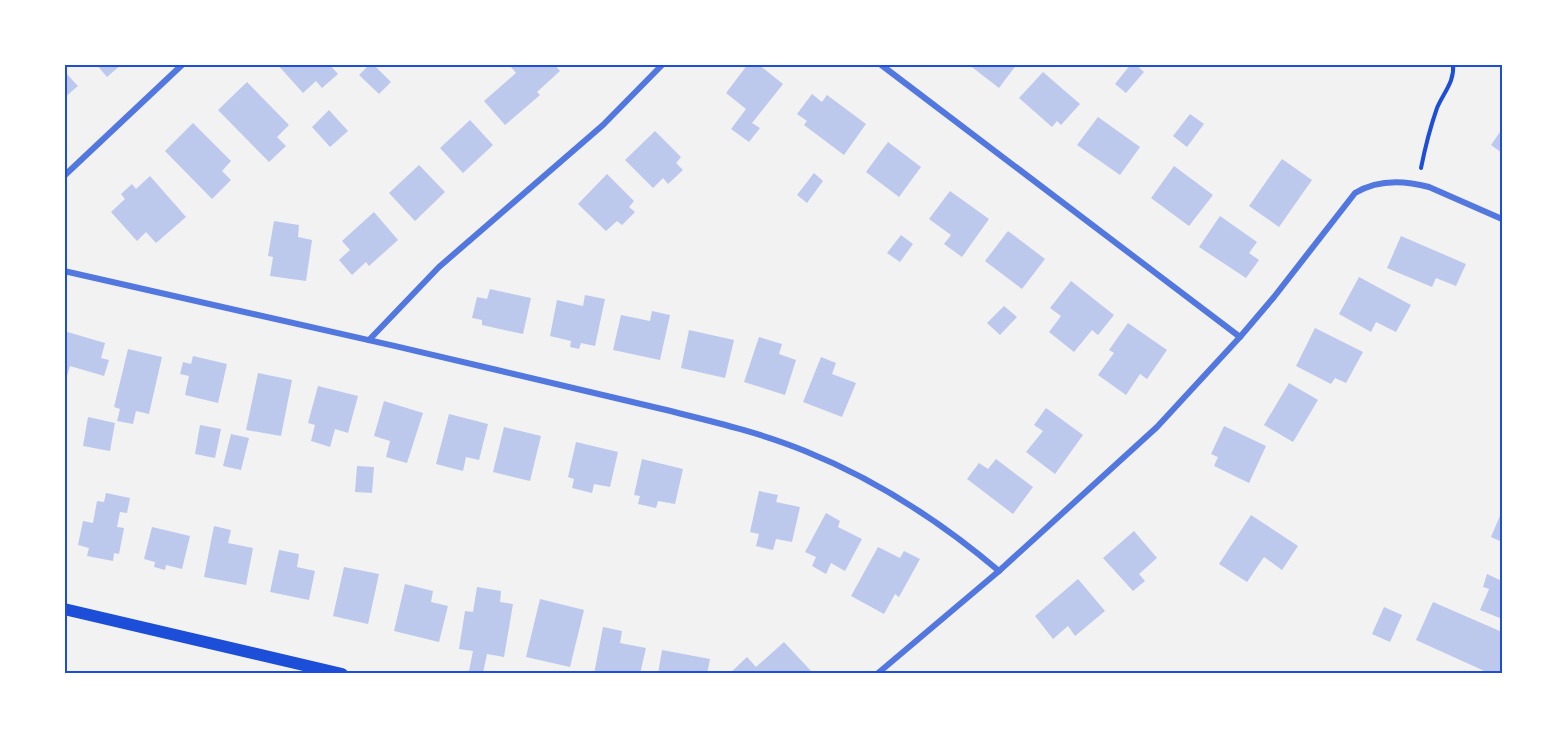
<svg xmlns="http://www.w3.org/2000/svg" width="1567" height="738" font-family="'DM Sans',sans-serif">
  <rect width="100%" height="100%" fill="#f2f2f2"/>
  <g fill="#bdc9ec">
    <path d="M96 64H122L107 77Z"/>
    <path d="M277 64H329L338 74 322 88 316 81 303 93Z"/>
    <path d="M370 64H373L391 82 379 94 359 75Z"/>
    <path d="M514 64H554L560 71 537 92 540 95 505 125 484 101 516 73 511 67Z"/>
    <path d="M748 64H758L783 84 752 123 760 128 749 142 731 129 746 109 726 93Z"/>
    <path d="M968 64H1017L999 88Z"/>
    <path d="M1131 64H1135L1144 72 1126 93 1115 84Z"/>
    <path d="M64 71 78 86 64 98Z"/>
    <path d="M1043 72 1080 104 1061 125 1057 121 1052 127 1019 98Z"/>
    <path d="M247 82 289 125 277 137 286 146 269 162 218 110Z"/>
    <path d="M812 94 822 102 827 95 866 124 844 155 804 125 807 121 797 114Z"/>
    <path d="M329 110 348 131 330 147 312 127Z"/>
    <path d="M1190 114 1204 124 1187 147 1173 136Z"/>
    <path d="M1098 117 1140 147 1120 175 1077 145Z"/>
    <path d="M470 120 493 145 463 173 440 148Z"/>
    <path d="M193 123 231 161 222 171 231 180 212 199 165 151Z"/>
    <path d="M1502 129V153L1491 145Z"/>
    <path d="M655 131 681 157 676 163 683 170 668 184 663 178 653 188 625 160Z"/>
    <path d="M888 142 921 167 899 197 866 172Z"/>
    <path d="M1282 159 1312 180 1279 227 1249 206Z"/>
    <path d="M419 165 445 192 415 221 389 193Z"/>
    <path d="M1174 166 1213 195 1189 226 1151 198Z"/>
    <path d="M814 173 823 181 807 203 797 195Z"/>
    <path d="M607 174 634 201 629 207 635 212 622 225 617 221 606 231 578 204Z"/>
    <path d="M150 176 186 217 156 243 146 232 137 241 111 212 125 199 121 194 132 184 136 189Z"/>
    <path d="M950 191 989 219 962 257 944 244 951 235 929 219Z"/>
    <path d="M374 212 398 240 369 266 366 262 352 275 339 260 350 250 342 241Z"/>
    <path d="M1220 216 1257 242 1249 253 1259 260 1246 278 1199 247Z"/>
    <path d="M274 221 299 225 298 237 312 240 306 281 270 276 273 257 268 256Z"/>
    <path d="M1008 231 1045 259 1022 289 985 261Z"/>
    <path d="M901 235 913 244 900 262 887 253Z"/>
    <path d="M1401 236 1466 264 1456 286 1436 278 1432 287 1387 268Z"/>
    <path d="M1359 277 1411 305 1396 332 1376 322 1371 332 1339 314Z"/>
    <path d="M1071 281 1114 315 1098 335 1092 330 1074 352 1049 332 1061 316 1050 308Z"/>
    <path d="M490 289 531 298 523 334 482 325V320L472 318 477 297 487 299Z"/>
    <path d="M585 295 605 299 595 346 581 343 579 349 570 347 571 341 550 336 557 300 583 306Z"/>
    <path d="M1004 306 1017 317 1000 335 987 323Z"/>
    <path d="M652 311 670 315 660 360 613 350 621 315 650 321Z"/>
    <path d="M1128 323 1167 350 1147 379 1140 374 1126 395 1098 375 1114 353 1109 350Z"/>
    <path d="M1315 328 1363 352 1346 383 1335 378 1331 384 1296 366Z"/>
    <path d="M689 330 734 340 725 378 681 368Z"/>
    <path d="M64 331 105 343 101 358 109 360 104 376 70 366 67 376 64 375Z"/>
    <path d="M759 337 782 344 779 354 796 360 785 395 744 382Z"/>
    <path d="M128 349 162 357 149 414 136 411 133 424 117 421 120 409 114 407Z"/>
    <path d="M193 356 227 364 218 403 185 395 189 376 180 374 183 362 191 364Z"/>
    <path d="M821 357 836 363 832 374 856 383 842 417 803 402Z"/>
    <path d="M258 373 292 380 281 436 246 430Z"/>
    <path d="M1289 383 1318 400 1293 442 1264 425Z"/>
    <path d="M318 386 358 396 348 433 335 429 330 447 311 441 315 425 308 423Z"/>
    <path d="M384 401 423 413 407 463 386 457 390 441 374 436Z"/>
    <path d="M1046 408 1083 435 1055 474 1026 452 1043 431 1034 425Z"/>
    <path d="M449 414 488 424 479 460 466 457 463 471 436 464Z"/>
    <path d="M88 417 115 423 110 451 83 446Z"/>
    <path d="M200 425 221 429 215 458 195 454Z"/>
    <path d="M1224 426 1266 446 1249 483 1214 466 1218 457 1211 454Z"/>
    <path d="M504 427 541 436 530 481 493 472Z"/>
    <path d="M231 434 249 438 241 470 223 466Z"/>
    <path d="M576 442 618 452 610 487 594 484 592 493 572 488 574 479 568 477Z"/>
    <path d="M642 459 683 469 675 504 658 501 656 508 638 504 640 496 634 495Z"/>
    <path d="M996 459 1033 487 1013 514 967 479 979 463 988 469Z"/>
    <path d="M357 466 374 467 372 493 355 492Z"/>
    <path d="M759 491 778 495 776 502 800 507 792 542 776 539 773 550 756 546 759 534 750 532Z"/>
    <path d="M106 493 130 498 127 513 120 512 117 527 124 528 119 554 114 553 113 561 87 556 89 548 78 545 83 521 93 523 97 501 104 502Z"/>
    <path d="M1502 511V542L1491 537Z"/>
    <path d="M826 513 840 521 838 527 862 539 845 571 831 563 826 574 812 566 816 557 805 552Z"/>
    <path d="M1251 515 1298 546 1282 570 1264 557 1247 582 1219 564Z"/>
    <path d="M214 526 231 530 228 543 253 548 246 585 204 577Z"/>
    <path d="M152 527 190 536 182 569 166 565 165 570 154 567 155 562 144 559Z"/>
    <path d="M1134 531 1157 558 1139 574 1145 581 1133 591 1103 558Z"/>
    <path d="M878 547 900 558 904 551 920 559 899 597 895 594 884 614 851 596Z"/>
    <path d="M279 550 299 554 297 567 315 571 309 600 270 592Z"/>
    <path d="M344 567 379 574 368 624 333 616Z"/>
    <path d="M1487 574 1502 581V619L1480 610 1489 589 1483 587Z"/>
    <path d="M1078 579 1105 611 1075 636 1068 626 1053 639 1035 616Z"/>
    <path d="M405 584 433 591 431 602 448 606 439 642 394 631Z"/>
    <path d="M477 587 501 591 500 602 513 604 504 657 487 654 483 673 469 671 473 651 459 649 465 611 473 612Z"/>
    <path d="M540 599 584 610 570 667 526 657Z"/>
    <path d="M1433 602 1502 632V674H1491L1416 640Z"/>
    <path d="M1384 607 1402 615 1390 642 1372 634Z"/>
    <path d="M603 627 622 631 620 643 646 648 640 674H594Z"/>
    <path d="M784 642 811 671 808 674H729L747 657 756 667Z"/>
    <path d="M662 650 710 659 707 674H658Z"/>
  </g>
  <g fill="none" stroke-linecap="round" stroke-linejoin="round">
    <path stroke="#1d4ed8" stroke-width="4" d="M1421 168C1425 148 1430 128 1437 108 1443 93 1455 82 1453 64"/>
    <g stroke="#5277de" stroke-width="6">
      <path d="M880 64 1240 337"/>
      <path d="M64 176 183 64"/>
      <path d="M64 271C209 303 353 336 497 370 552 383 607 396 662 409 710 421 759 432 805 451 877 480 940 521 999 571"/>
      <path d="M369 340 439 267 603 125 663 64"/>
      <path d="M877 674 999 571 1157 427 1240 337 1274 297 1355 193C1378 179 1403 180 1429 187L1502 219"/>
    </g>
    <path stroke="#1d4ed8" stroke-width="12" d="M64 609 342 674"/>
  </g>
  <rect width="1567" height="738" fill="none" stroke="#ffffff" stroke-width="132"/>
  <rect x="66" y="66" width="1435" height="606" fill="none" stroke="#1d4ed8" stroke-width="2"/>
</svg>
